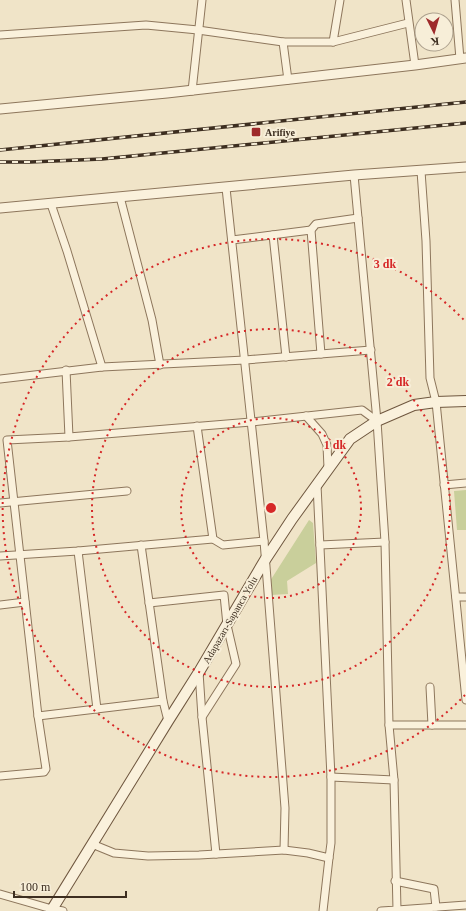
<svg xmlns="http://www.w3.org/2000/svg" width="466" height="911" font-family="Georgia,serif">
  <rect width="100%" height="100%" fill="#f0e4c8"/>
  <g fill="#c9cf9b">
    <path d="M466 490V530H457L454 491Z"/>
    <path d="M309 520 313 523 316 563 287 581 288 594 271 595 270 581Z"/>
  </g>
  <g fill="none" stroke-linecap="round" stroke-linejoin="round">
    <defs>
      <g id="minor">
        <path d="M406 0 415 65"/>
        <path d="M455 0 460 59"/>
        <path d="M0 35 146 25 198 30 283 42H333L408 23"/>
        <path d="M283 42 288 80"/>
        <path d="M333 42 340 0"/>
        <path d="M192 91 202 0"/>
        <path d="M421 171 426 241 430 378 436 402 466 700"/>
        <path d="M354 175 377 421 385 542 389 725 394 780 397 910 381 911"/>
        <path d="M120 197 152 320 160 365"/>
        <path d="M51 204 67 251 102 367"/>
        <path d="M273 235 286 357"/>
        <path d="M232 240 311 230"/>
        <path d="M321 354 311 230 316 224 358 218"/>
        <path d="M66 370 69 437"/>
        <path d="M0 379 102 367 245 360 371 350"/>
        <path d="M306 416 322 434 327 445 328 468"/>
        <path d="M197 426 213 539 223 545 264 541"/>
        <path d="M444 485 466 483"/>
        <path d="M0 503 127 491"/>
        <path d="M141 545 163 701 168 721"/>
        <path d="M320 545 385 542"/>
        <path d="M78 551 97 709"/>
        <path d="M0 556 78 551 213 539"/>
        <path d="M456 597H466"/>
        <path d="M149 603 224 595 227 625 236 664 202 717"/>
        <path d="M0 605 25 602"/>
        <path d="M199 672 202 717 216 854"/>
        <path d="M430 687 432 725"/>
        <path d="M163 701 38 716 7 440 69 437 251 422 362 410 377 421"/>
        <path d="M389 725H466"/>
        <path d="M0 776 44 772 46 769 38 716"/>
        <path d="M331 777 394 780"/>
        <path d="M92 844 114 853 148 856 199 855 284 850 285 808 264 541 226 188"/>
        <path d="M284 850 308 853 329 858 331 843V777L317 485"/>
        <path d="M395 881 434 889 436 907"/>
        <path d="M0 894 52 909 63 911"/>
        <path d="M397 910 466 905"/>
        <path d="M323 911 329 858"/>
      </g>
      <g id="tertiary">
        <path d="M0 109 167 93 415 65 466 58"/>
        <path d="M0 208 354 175 466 167"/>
      </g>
      <path id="secondary" d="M51 911 168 721 199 672 265 560 292 519 350 439 377 421 414 405 436 402 466 401"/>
    </defs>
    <use href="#minor" stroke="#8d765c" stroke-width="9"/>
    <use href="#tertiary" stroke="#8d765c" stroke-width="11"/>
    <use href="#secondary" stroke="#6f573f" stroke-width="12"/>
    <use href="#minor" stroke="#faf1dc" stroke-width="7"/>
    <use href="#tertiary" stroke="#faf1dc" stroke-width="9"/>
    <use href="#secondary" stroke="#faf1dc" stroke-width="10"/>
    <defs>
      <g id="rail">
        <path d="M0 150 466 102"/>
        <path d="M0 162H30L102 159 466 123"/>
      </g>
    </defs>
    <use href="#rail" stroke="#3d2e20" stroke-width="3.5"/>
    <use href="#rail" stroke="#f7eed8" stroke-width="2" stroke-dasharray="6" stroke-linecap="butt"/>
  </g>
  <g fill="none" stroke="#d62828" stroke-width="2" stroke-dasharray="2 4">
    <circle cx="271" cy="508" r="90"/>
    <circle cx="271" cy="508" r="179"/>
    <path d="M465 695A269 269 0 1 1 465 321"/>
  </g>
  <rect fill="#9e2a2b" stroke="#f7eed8" stroke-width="1.5" x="251" y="127" width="10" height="10" rx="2"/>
  <g text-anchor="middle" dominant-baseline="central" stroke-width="4" stroke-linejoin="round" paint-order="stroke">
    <g font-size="10" font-weight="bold" fill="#3d2e20" stroke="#f7eed8" text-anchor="start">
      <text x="265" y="132">Arifiye</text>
    </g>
    <g font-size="10" fill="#3d2e20" stroke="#f7eed8">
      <text transform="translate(230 620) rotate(-60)">Adapazarı-Sapanca Yolu</text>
    </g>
  </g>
  <circle cx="271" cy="508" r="6" fill="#d62828" stroke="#f7eed8" stroke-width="2"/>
  <g font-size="12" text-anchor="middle" font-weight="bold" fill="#d62828" stroke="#f7eed8" stroke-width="4" stroke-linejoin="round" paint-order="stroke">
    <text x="385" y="268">3 dk</text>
    <text x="398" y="386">2 dk</text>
    <text x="335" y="449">1 dk</text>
  </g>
  <g transform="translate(434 32) rotate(175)"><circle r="19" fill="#f7eed8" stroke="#ada18e"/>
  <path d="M0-3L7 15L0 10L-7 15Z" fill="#9e2a2b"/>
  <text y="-6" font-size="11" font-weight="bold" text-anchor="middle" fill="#3d2e20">K</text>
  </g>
  <path d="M14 891v6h112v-6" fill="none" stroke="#3d2e20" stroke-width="2"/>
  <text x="20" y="891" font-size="12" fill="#3d2e20" stroke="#f7eed8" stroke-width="3" paint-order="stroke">100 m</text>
</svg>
